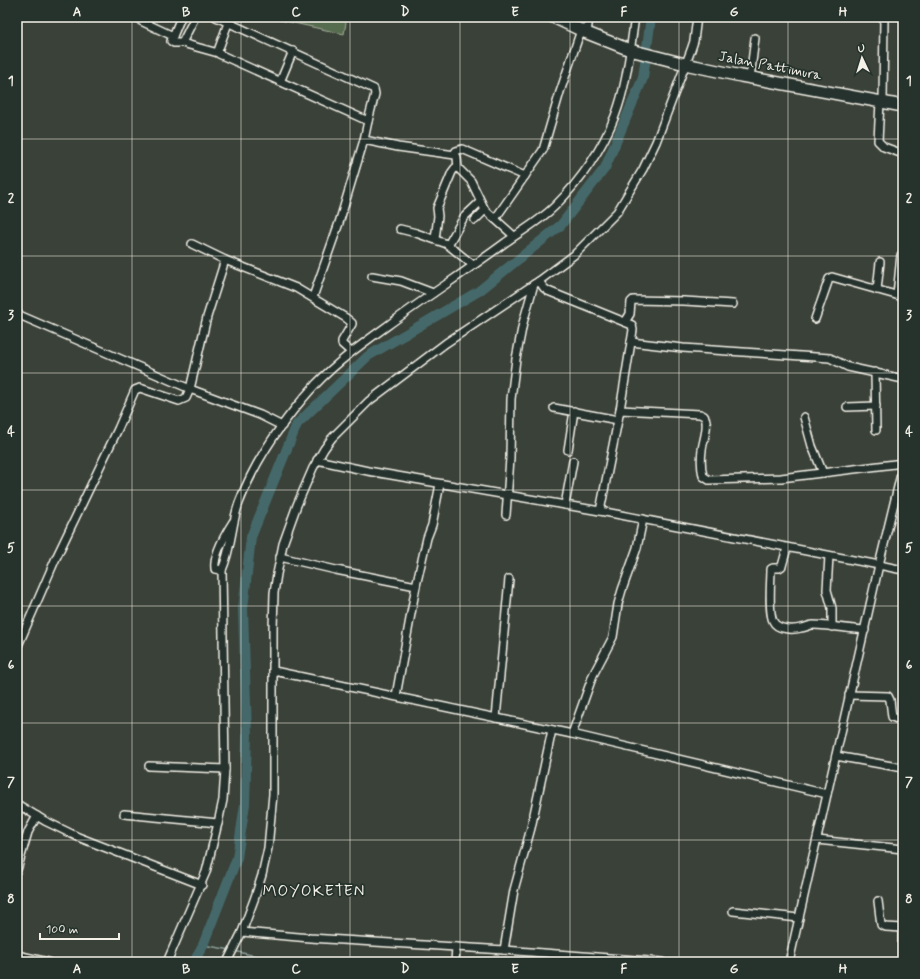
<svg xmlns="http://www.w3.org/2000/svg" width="920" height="979" font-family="Mynerve,sans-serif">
  <rect width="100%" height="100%" fill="#3a4138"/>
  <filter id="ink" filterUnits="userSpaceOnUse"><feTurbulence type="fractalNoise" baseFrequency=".025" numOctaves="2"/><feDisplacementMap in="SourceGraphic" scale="8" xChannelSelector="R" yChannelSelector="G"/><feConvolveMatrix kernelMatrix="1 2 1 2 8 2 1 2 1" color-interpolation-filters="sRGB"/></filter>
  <g filter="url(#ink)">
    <path fill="#576c50" stroke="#a6ae9c" d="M269 17H347L344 34 271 18Z"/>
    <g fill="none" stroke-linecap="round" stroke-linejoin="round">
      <g stroke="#8b9f9d" stroke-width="1.5">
        <path d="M203 945 231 950"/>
        <path d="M234 951 281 962"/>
      </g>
      <path stroke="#45696b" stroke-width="10" d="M194 962 203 945 237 858 245 804 247 735 243 609 251 537 297 424 368 356 479 291 561 225 605 168 643 78 651 17"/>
      <defs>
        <g id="minor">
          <path d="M143 17 141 21 173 36"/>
          <path d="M181 17 171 41 174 43H182L218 53"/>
          <path d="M216 17 374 89 375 94 368 121"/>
          <path d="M228 23 218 51 219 54 368 121 364 140 398 147 455 155 457 157 458 168 471 181 485 210 514 236"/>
          <path d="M587 33 589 17"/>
          <path d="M182 43 195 17"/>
          <path d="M750 78 755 38"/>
          <path d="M280 82 293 51"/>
          <path d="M880 102 878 141 884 147 903 154"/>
          <path d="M883 102 884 17"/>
          <path d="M454 154 456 151 462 149 525 176"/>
          <path d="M495 219 543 150 560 92 581 30"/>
          <path d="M475 220 485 210"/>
          <path d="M400 229 416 233 447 244 473 265"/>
          <path d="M435 239 438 216 437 208 452 172 455 168H458"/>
          <path d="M192 244 225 260 296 288 346 318 352 323V324L342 341V344L351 352"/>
          <path d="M448 245 464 217 480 202"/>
          <path d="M372 276 401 281 433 293"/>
          <path d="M539 281 544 288 548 291 632 325 633 330 620 410"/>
          <path d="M877 290 880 262"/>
          <path d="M897 295 901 255"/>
          <path d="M313 297 339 223 364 140"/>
          <path d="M17 314 190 389 260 415 282 426"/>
          <path d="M815 319 829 279 832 277 903 297"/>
          <path d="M625 322 630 314 631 302 633 300 684 301 733 304"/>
          <path d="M631 342 683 348 830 358 848 367 903 379"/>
          <path d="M875 372 876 430"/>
          <path d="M847 407 876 406"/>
          <path d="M554 408 618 420"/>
          <path d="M804 417 812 446 823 473"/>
          <path d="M568 450 574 411"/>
          <path d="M317 460 368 471 600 511 879 565 789 962"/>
          <path d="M903 466 879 565 903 570"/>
          <path d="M565 505 573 461"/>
          <path d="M600 511 620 410 700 414 704 416C710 424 703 440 702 450 701 458 701 468 703 476L709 480 781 478 903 463"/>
          <path d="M506 515 510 458 511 399 516 359 523 323 534 284"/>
          <path d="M787 548 782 566 779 568H773L771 569C771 581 768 611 773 621 777 630 793 630 801 628 805 628 809 625 813 625 830 625 848 629 865 630"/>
          <path d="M829 556 827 590 832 608V627"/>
          <path d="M280 557 336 570 416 586"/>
          <path d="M222 570 215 569C213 556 226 533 233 522"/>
          <path d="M17 648 56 558 118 429 135 390 140 388 179 401 186 398 190 389 207 317 225 260"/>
          <path d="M274 671 572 734 827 794"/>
          <path d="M849 695 888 696 890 700 892 717 897 719 903 718"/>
          <path d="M396 696 416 586 427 538 432 525 440 484"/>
          <path d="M496 718 509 579"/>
          <path d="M572 734 593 675 613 637 618 604 622 590 637 548 643 519"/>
          <path d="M836 756 903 768"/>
          <path d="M149 766 225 769"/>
          <path d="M17 804 45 821 78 837 202 885"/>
          <path d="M124 814 218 823"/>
          <path d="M817 840 903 849"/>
          <path d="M17 870 28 832 37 816"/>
          <path d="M878 901 881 925 886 927 902 928V962"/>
          <path d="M733 911 799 918"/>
          <path d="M242 932 310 938 504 950 662 962"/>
          <path d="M504 950 514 890 531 828 552 730"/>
          <path d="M17 955 48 962"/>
          <path d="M167 962 206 872 218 823 223 800 225 769 222 570C232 547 231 525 239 503 255 460 284 419 315 385 337 362 362 344 387 326 426 297 467 271 506 242 522 231 541 220 555 206 580 181 602 149 615 116 627 85 630 50 635 17"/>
          <path d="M227 962 242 932 255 897 262 875 268 848 273 794V629L274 593 277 574 283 544 297 505 313 468 324 449 332 438 369 401 446 343 539 281 574 255 617 212 643 169 656 142 691 50 694 41 697 17"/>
          <path d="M455 962 456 947"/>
        </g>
        <path id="highway" d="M553 17 587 33 630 50 685 64 741 76 903 106"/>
      </defs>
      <use href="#minor" stroke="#f4f1e8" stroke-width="10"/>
      <use href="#highway" stroke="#f4f1e8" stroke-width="14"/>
      <use href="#minor" stroke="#26332d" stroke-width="7"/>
      <use href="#highway" stroke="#26332d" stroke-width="11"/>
    </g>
  </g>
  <path fill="none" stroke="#f4f1e8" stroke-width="1" stroke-opacity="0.55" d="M132 17V962M241 17V962M350 17V962M460 17V962M570 17V962M679 17V962M788 17V962M17 139H903M17 256H903M17 373H903M17 490H903M17 606H903M17 723H903M17 840H903"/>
  <g text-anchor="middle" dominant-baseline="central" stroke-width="3.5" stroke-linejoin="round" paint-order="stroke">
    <g font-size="14" fill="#f4f1e8" stroke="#26332d">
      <text transform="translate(770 66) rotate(11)">Jalan Pattimura</text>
    </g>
    <g font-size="16" letter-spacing="1" fill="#f4f1e8" stroke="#26332d">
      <text x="314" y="891">MOYOKETEN</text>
    </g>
  </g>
  <rect width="920" height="979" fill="none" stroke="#26332d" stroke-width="44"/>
  <g transform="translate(862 58) rotate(356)" stroke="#26332d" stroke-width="3" paint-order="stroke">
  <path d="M0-3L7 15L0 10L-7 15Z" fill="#f4f1e8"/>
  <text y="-6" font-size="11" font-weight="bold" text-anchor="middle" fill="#f4f1e8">U</text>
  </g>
  <path d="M40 933v6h79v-6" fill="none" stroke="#f4f1e8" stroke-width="2"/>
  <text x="46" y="933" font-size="12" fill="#f4f1e8" stroke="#26332d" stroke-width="3" paint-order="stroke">100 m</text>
  <rect x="22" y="22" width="876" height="935" fill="none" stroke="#f4f1e8" stroke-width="1.5"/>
  <g font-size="13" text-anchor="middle" font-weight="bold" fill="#f4f1e8">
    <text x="77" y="16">A</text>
    <text x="186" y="16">B</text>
    <text x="296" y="16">C</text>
    <text x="405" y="16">D</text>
    <text x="515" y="16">E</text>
    <text x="624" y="16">F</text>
    <text x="734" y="16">G</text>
    <text x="843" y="16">H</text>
    <text x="11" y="85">1</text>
    <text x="909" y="85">1</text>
    <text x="11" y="202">2</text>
    <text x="909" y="202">2</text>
    <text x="11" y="319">3</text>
    <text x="909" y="319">3</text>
    <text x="11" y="436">4</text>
    <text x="909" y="436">4</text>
    <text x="11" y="552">5</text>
    <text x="909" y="552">5</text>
    <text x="11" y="669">6</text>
    <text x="909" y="669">6</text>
    <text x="11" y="786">7</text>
    <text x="909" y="786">7</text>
    <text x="11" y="903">8</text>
    <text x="909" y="903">8</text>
    <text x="77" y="973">A</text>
    <text x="186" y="973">B</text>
    <text x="296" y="973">C</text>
    <text x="405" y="973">D</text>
    <text x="515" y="973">E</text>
    <text x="624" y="973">F</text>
    <text x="734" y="973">G</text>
    <text x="843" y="973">H</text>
  </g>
</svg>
